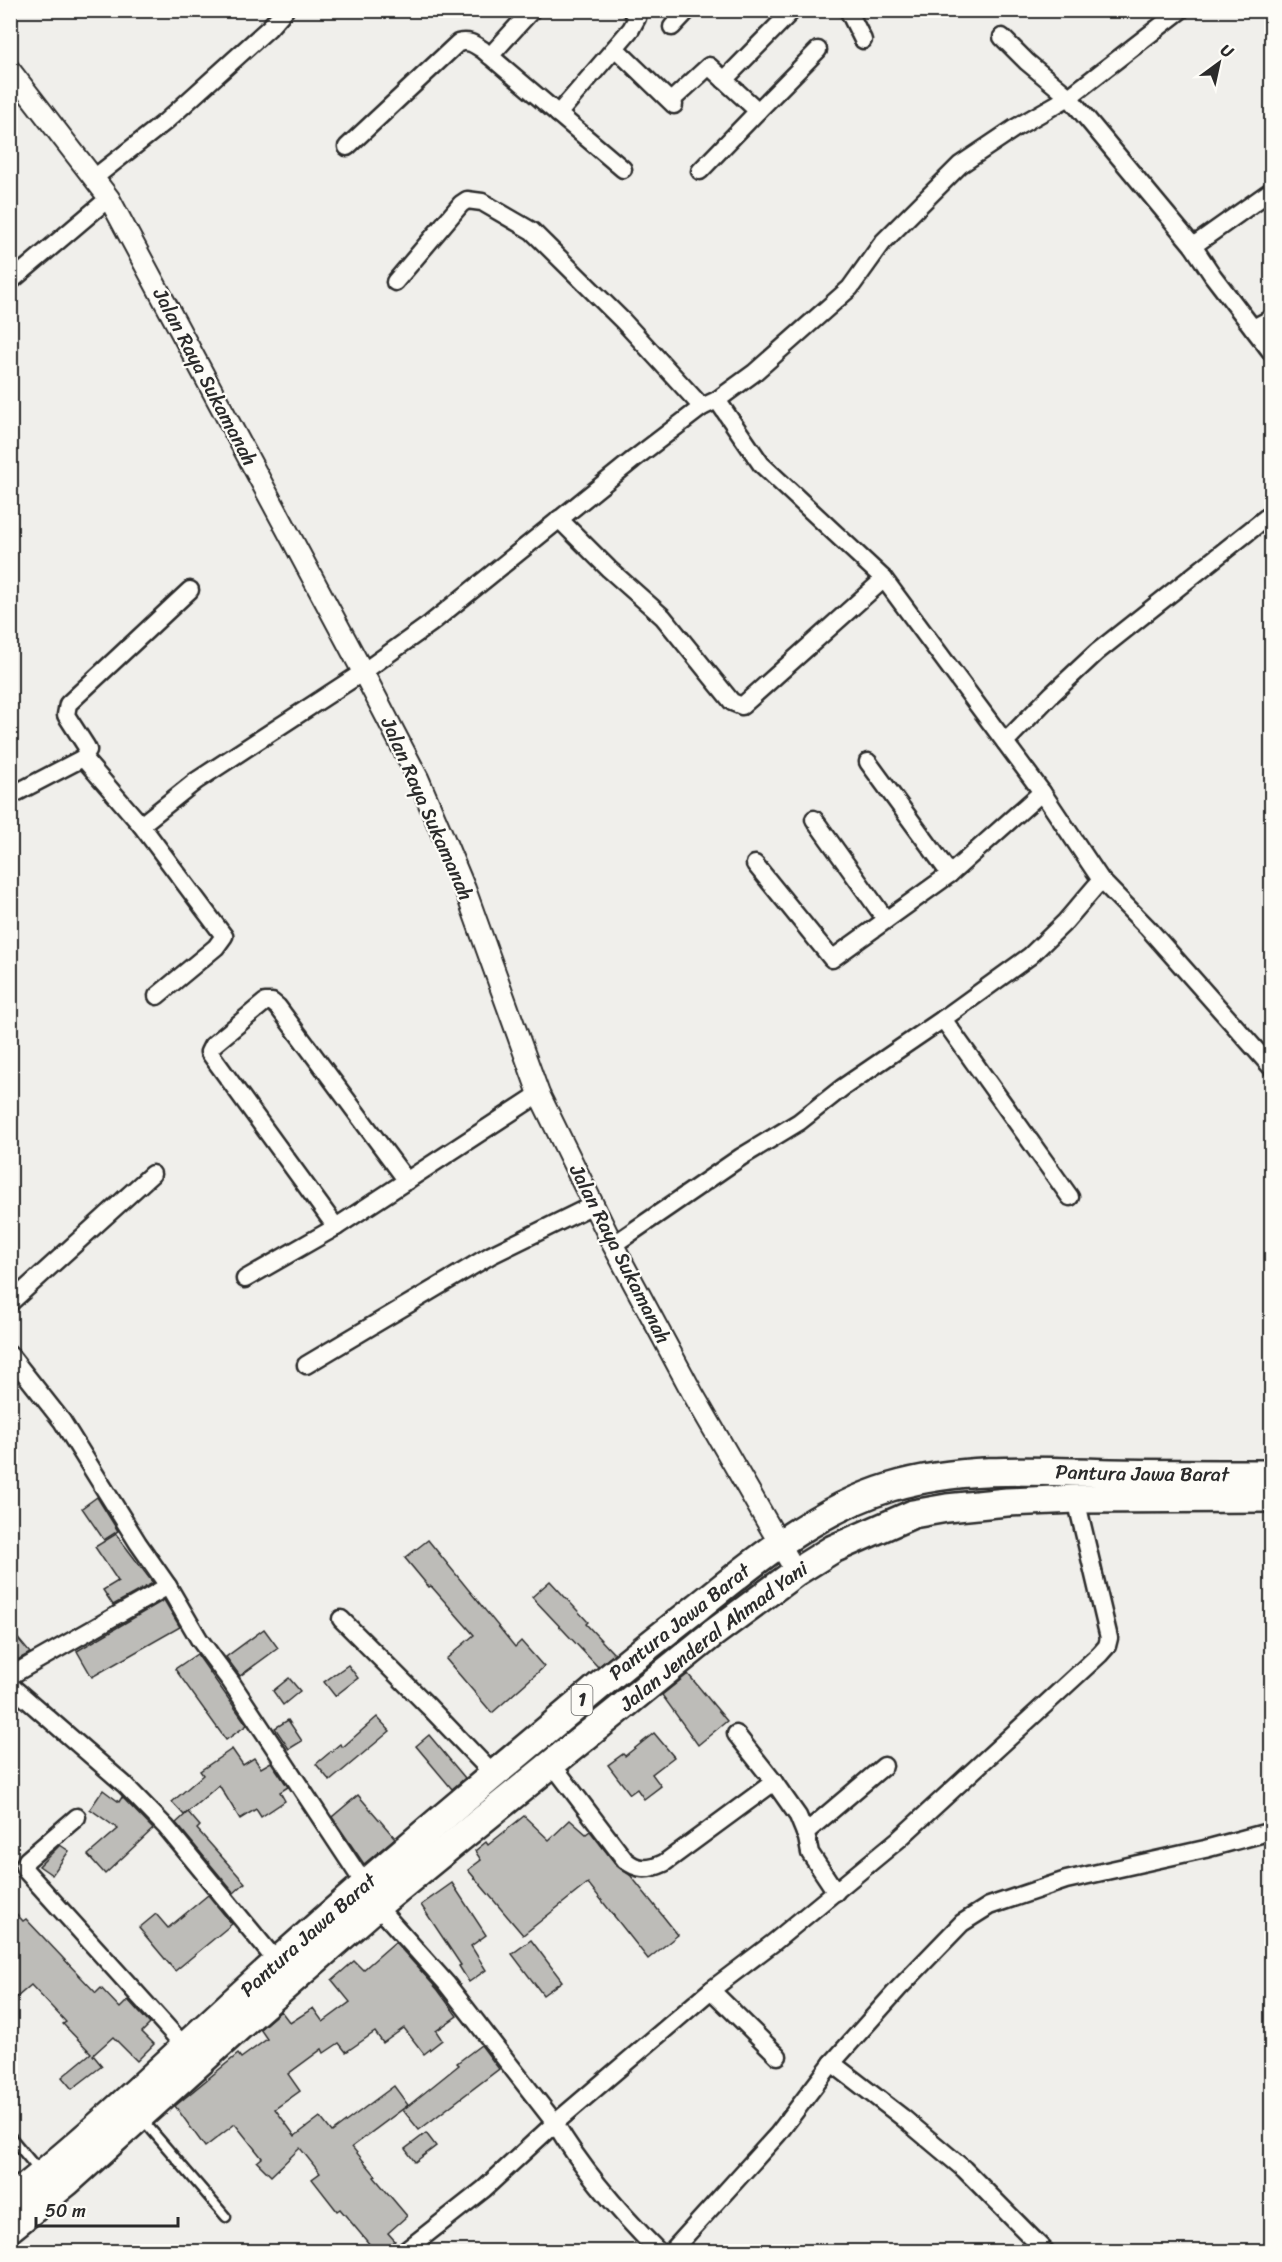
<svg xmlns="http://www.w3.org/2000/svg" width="1282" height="2262" font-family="Sriracha,sans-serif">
  <rect width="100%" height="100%" fill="#f0efeb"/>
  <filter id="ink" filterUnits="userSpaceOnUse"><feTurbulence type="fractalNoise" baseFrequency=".0167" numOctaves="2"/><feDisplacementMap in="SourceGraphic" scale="12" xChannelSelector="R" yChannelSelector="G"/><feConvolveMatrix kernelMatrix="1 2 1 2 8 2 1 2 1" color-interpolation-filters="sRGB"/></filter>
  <g filter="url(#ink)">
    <g fill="#bdbcb8" stroke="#2b2b2b" stroke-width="1.5">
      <path d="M97 1497 118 1531 104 1540 82 1508Z"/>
      <path d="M116 1534 153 1583 113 1605 103 1590 118 1581 95 1547Z"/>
      <path d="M428 1540 515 1647 521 1641 544 1667 492 1713 446 1659 474 1635 431 1586 429 1587 405 1558Z"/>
      <path d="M550 1581 588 1622 586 1624 614 1654 598 1667 532 1597Z"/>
      <path d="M164 1600 180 1627 92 1677 77 1651Z"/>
      <path d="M10 1629 30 1653 10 1664Z"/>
      <path d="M264 1629 278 1648 240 1676 226 1657Z"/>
      <path d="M197 1654 247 1725 226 1740 175 1669Z"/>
      <path d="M348 1665 358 1678 335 1696 324 1682Z"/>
      <path d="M688 1674 727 1721 698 1745 662 1695Z"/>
      <path d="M289 1678 300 1691 283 1705 273 1691Z"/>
      <path d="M377 1717 390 1731 330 1781 316 1764 340 1744 343 1747Z"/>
      <path d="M288 1720 302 1741 289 1749 275 1728Z"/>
      <path d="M654 1733 674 1757 652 1774 661 1786 644 1799 637 1789 630 1794 608 1765 623 1754 625 1756Z"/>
      <path d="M429 1735 465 1778 452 1789 416 1746Z"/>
      <path d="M232 1749 243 1765 254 1758 261 1768 271 1762 288 1787 280 1792 285 1801 261 1817 256 1809 240 1819 219 1785 184 1815 172 1802 203 1775 200 1771Z"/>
      <path d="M103 1790 119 1802 122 1797 153 1829 105 1874 88 1855 118 1829 90 1809Z"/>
      <path d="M358 1795 395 1838 364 1864 332 1817Z"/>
      <path d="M188 1812 200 1826 197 1829 245 1883 234 1893 176 1823Z"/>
      <path d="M524 1816 549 1840 570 1820 586 1834 590 1831 617 1866 631 1876 678 1935 648 1959 588 1883 523 1935 468 1870 481 1860 475 1851 486 1842 488 1845Z"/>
      <path d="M60 1845 69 1851 52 1875 39 1866Z"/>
      <path d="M452 1883 486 1935 471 1946 486 1970 469 1982 459 1966 461 1965 421 1905Z"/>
      <path d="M208 1895 232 1924 175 1971 139 1928 156 1914 168 1928Z"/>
      <path d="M10 1907 23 1921 26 1919 96 1993 101 1988 120 2008 128 2000 150 2024 142 2032 154 2044 137 2061 113 2037 93 2055 102 2066 72 2089 62 2077 91 2053 63 2024 66 2022 31 1985 10 2003Z"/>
      <path d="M531 1940 562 1981 543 1995 512 1954Z"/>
      <path d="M395 1942 438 1990 457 2016 436 2031 442 2040 424 2054 404 2028 383 2043 375 2032 346 2052 339 2043 324 2053 322 2049 288 2074 300 2091 275 2109 295 2136 320 2117 332 2132 394 2086 408 2105 352 2147 376 2176 374 2177 407 2216 388 2233 395 2241 382 2252H376L340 2209 337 2211 312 2179 320 2173 300 2148 271 2176 257 2162 262 2158 235 2124 205 2147 175 2106 238 2054 241 2058 267 2039 260 2029 281 2011 290 2023 313 2008 323 2022 350 2002 332 1980 354 1961 363 1970Z"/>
      <path d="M481 2045 499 2069 419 2130 403 2110 459 2065 457 2063Z"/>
      <path d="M426 2133 436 2146 415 2162 405 2149Z"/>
    </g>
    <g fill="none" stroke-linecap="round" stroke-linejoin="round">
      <defs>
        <g id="service">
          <path d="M142 2119 226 2217"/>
          <path d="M10 2136 40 2172"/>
        </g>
        <g id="minor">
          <path d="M848 10 863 40"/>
          <path d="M672 27 688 10"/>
          <path d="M1002 37 1027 62 1069 97 1193 246 1213 276 1272 353"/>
          <path d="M615 48 674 105"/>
          <path d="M490 56 532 10"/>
          <path d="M724 80 790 13"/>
          <path d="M671 101 709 66 758 111 700 171"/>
          <path d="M758 111 818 50"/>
          <path d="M558 114 631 29 637 18 631 10"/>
          <path d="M347 147 458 43C469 40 474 44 483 50L623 169"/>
          <path d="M94 178 165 122 269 28 285 10"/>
          <path d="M1193 246 1272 190"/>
          <path d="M10 282 109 198"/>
          <path d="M395 282 461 204 467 200 482 202 532 231 623 321 702 407"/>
          <path d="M1253 328 1272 318"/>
          <path d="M717 400 761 464 884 579 1042 792 1101 880 1148 928 1272 1068"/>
          <path d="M559 519 609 569 663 617 732 702 742 706 884 579"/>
          <path d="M1005 742 1051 695 1097 652 1272 513"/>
          <path d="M83 758 88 750 86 746 66 715 68 704 190 590"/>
          <path d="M868 762 950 874"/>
          <path d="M10 796 83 758 141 825 196 781 363 672 430 624 634 459 702 407 717 400 754 373 850 288 883 242 960 165 1015 128 1069 97 1181 10"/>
          <path d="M814 819 886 920"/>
          <path d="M141 825 224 936 216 947 157 996"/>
          <path d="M755 864 832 959 950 874 1042 792"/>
          <path d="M943 1019 1070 1197"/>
          <path d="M336 1227 209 1052 212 1046 265 1002H272L278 1007 407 1181"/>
          <path d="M613 1245 741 1157 799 1122 842 1088 943 1019 1030 956 1065 922 1101 880"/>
          <path d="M245 1279 336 1227 539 1094"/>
          <path d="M10 1303 152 1174"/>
          <path d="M10 1355 62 1421 138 1543 168 1586 199 1639 231 1682 365 1885"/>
          <path d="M306 1365 491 1255 593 1205"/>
          <path d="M341 1619 429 1707 494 1775"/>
          <path d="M10 1676 168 1586"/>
          <path d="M10 1685 124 1784 166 1827 277 1962"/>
          <path d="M736 1734 774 1782 798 1816 807 1838 810 1853 836 1892"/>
          <path d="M552 1764 625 1860C638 1871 649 1870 664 1863L774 1782"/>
          <path d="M77 1817 27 1860 24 1866 26 1871 186 2048"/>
          <path d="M805 1833 884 1766"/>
          <path d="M377 1906 446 1983 555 2123C583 2171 620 2213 659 2252"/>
          <path d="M711 1990 778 2056"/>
          <path d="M832 2063 902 2117 964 2169 1046 2252"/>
          <path d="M404 2252 484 2189 555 2123 711 1990 773 1943 899 1839 1100 1654 1107 1646 1109 1638 1076 1499"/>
          <path d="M671 2252 778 2134 832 2063 899 1988 962 1923 989 1906 1066 1880 1205 1849 1272 1831"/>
        </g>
        <path id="tertiary" d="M10 70 109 198 363 672 418 778 442 834 465 889 539 1094 613 1245 693 1394 796 1572"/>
        <g id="trunk">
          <path id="s1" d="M10 2200C104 2126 189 2041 278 1961 380 1869 486 1781 591 1693 626 1663 662 1635 698 1607 757 1559 818 1509 891 1487 961 1466 1039 1471 1111 1473 1165 1474 1218 1474 1272 1474"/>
          <path id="s2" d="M10 2228 67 2182 240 2026 377 1906 460 1838 711 1635 796 1572 833 1549 913 1514 947 1508 1007 1502 1076 1499 1272 1498"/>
        </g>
      </defs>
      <use href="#service" stroke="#2b2b2b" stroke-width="13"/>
      <use href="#minor" stroke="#2b2b2b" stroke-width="21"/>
      <use href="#tertiary" stroke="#2b2b2b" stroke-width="24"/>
      <use href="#trunk" stroke="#2b2b2b" stroke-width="32"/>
      <use href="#service" stroke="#fdfcf7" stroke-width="8"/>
      <use href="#minor" stroke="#fdfcf7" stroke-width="16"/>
      <use href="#tertiary" stroke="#fdfcf7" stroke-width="20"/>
      <use href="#trunk" stroke="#fdfcf7" stroke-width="27"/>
    </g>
  </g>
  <g text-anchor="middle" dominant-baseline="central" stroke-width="4.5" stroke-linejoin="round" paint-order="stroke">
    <rect fill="#fdfcf7" stroke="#6a6a68" stroke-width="1.5" x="571.5" y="1685" width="21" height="30" rx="4.5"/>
    <g font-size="18" font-weight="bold" fill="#2b2b2b">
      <text x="582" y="1700">1</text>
    </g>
    <g font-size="20" fill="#2b2b2b" stroke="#fdfcf7">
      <text transform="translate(205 377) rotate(62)">Jalan Raya Sukamanah</text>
      <text transform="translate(427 809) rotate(66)">Jalan Raya Sukamanah</text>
      <text transform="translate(620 1254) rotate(63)">Jalan Raya Sukamanah</text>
      <text stroke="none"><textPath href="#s1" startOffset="1390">Pantura Jawa Barat</textPath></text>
      <text stroke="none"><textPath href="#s1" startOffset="885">Pantura Jawa Barat</textPath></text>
      <text stroke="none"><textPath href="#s2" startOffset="920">Jalan Jenderal Ahmad Yani</textPath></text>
      <text stroke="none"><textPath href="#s1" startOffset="399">Pantura Jawa Barat</textPath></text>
    </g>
  </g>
  <rect width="1282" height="2262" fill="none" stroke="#fdfcf7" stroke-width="36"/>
  <rect x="18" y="18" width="1246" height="2226" fill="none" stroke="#2b2b2b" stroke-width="2" filter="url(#ink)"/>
  <g transform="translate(1219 63) rotate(33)" stroke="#fdfcf7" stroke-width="4.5" paint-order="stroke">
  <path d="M0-4.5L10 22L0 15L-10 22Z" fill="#2b2b2b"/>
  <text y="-9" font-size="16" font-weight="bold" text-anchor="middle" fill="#2b2b2b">U</text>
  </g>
  <path d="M36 2217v9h142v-9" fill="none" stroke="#2b2b2b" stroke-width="3"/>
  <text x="45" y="2217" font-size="18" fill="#2b2b2b" stroke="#fdfcf7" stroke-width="4.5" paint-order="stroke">50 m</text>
</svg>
